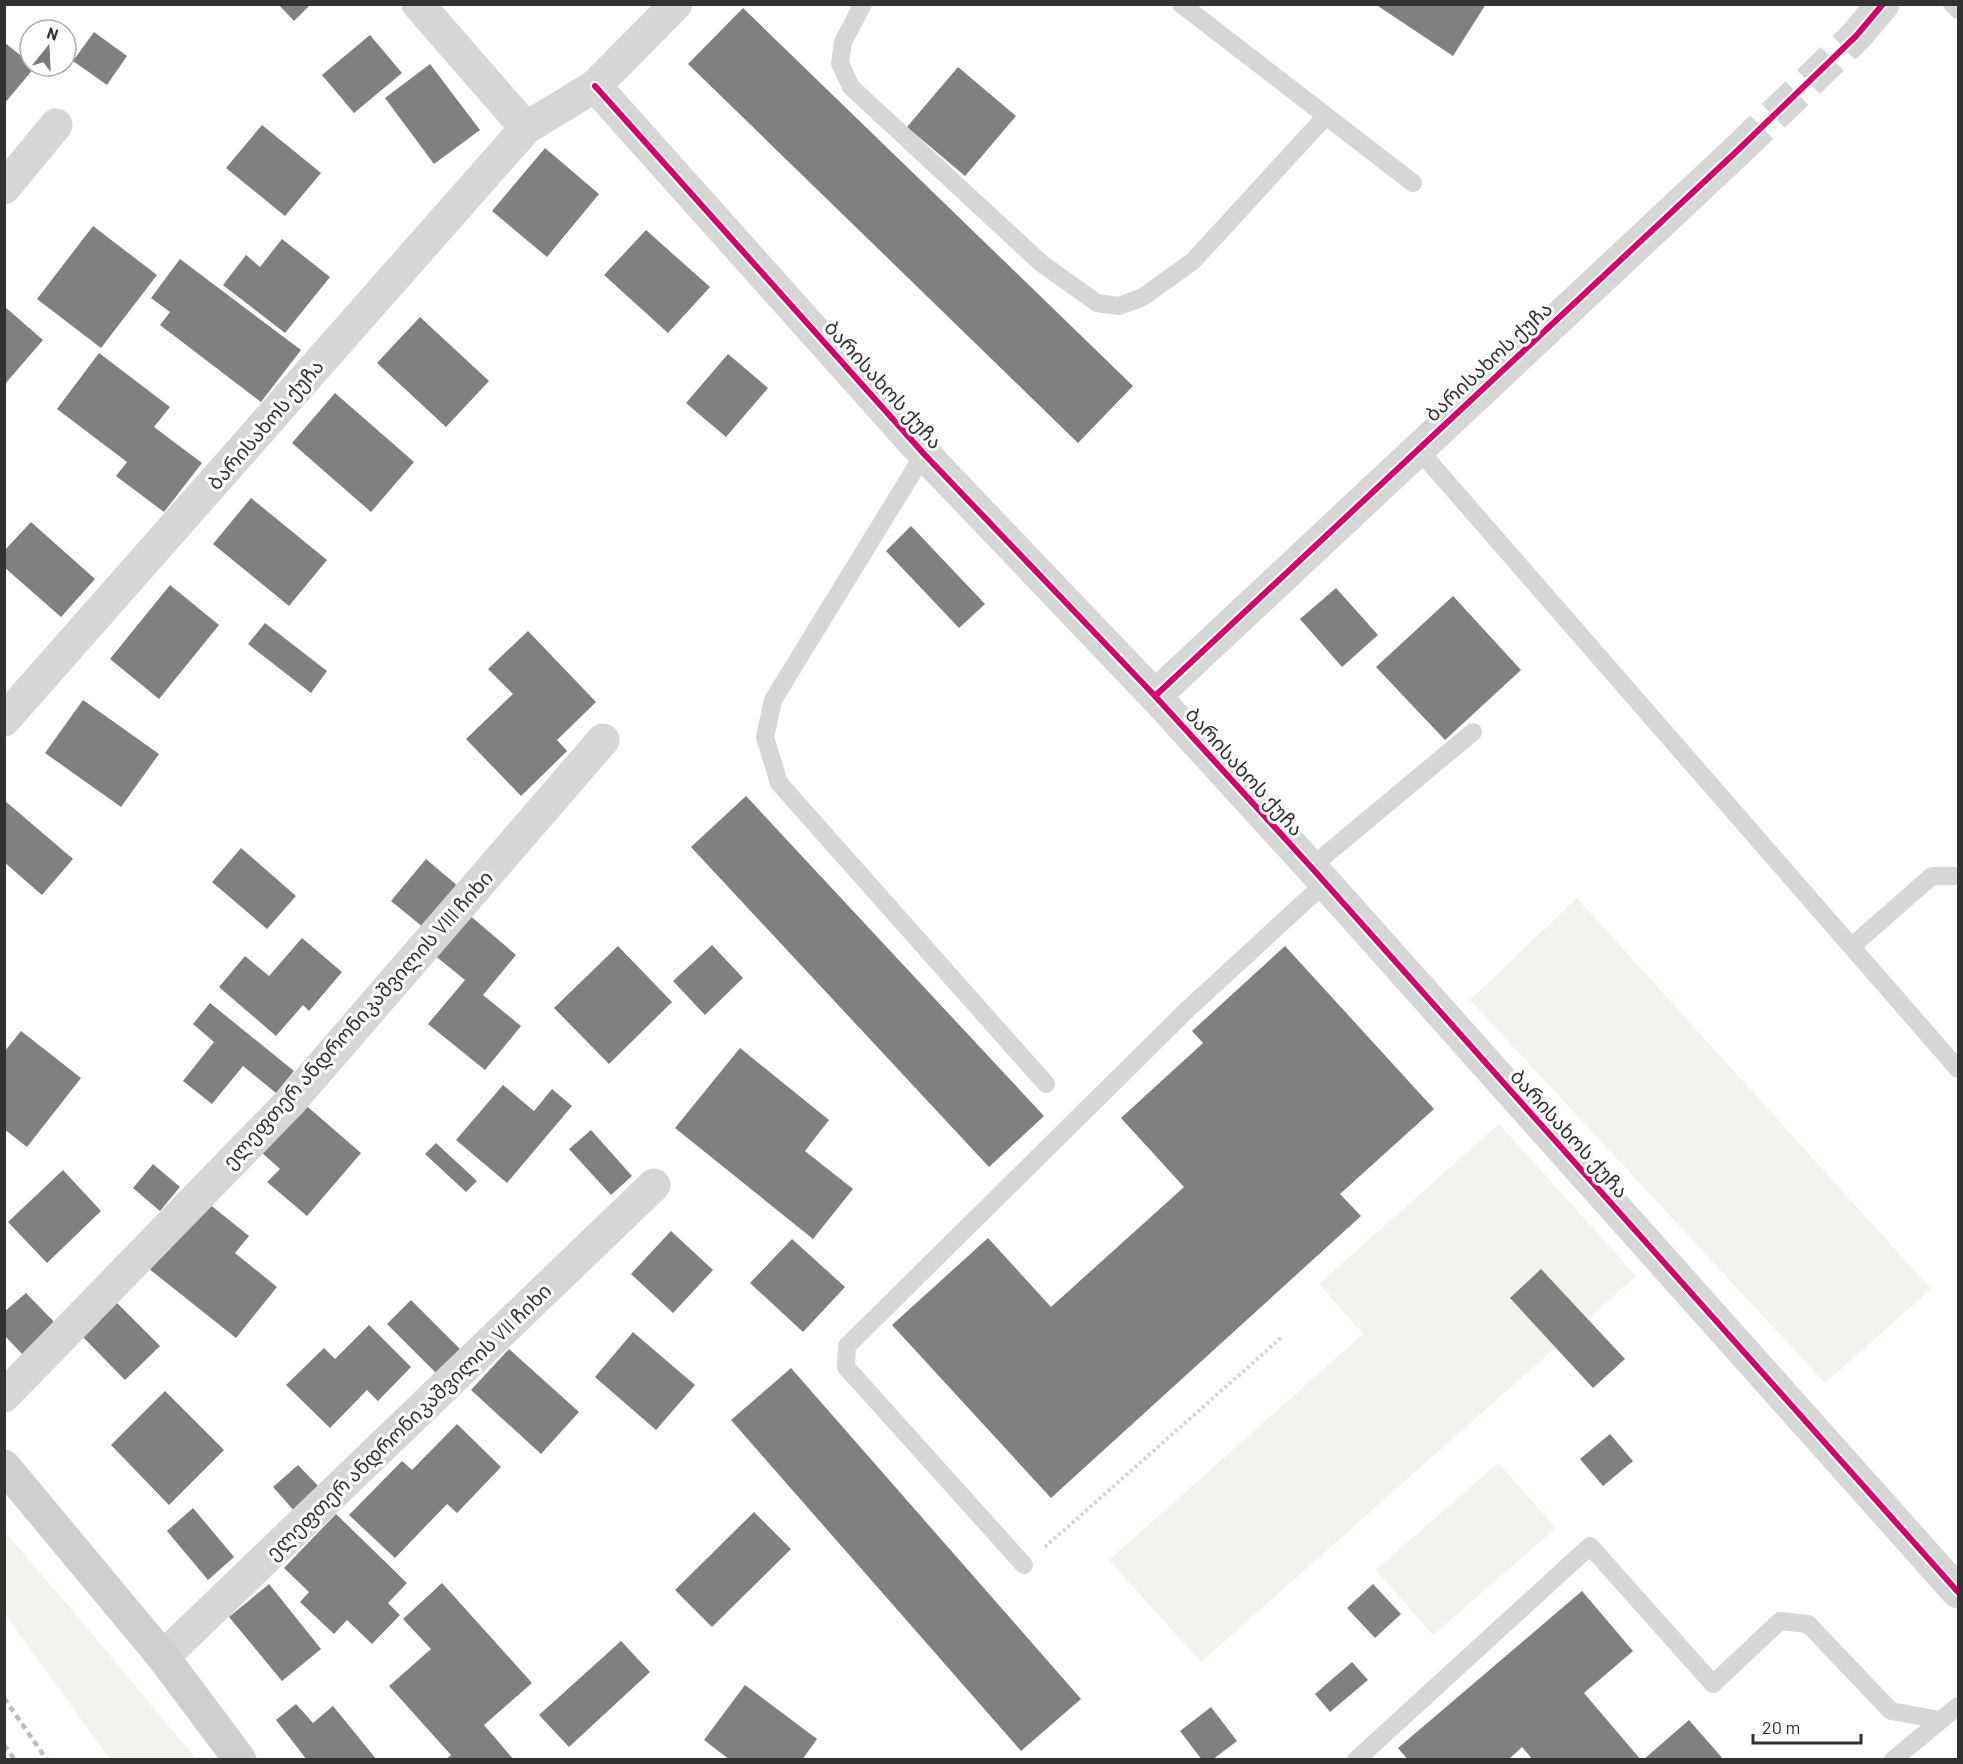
<svg xmlns="http://www.w3.org/2000/svg" width="1963" height="1764" font-family="Barlow,'Noto Sans Georgian',sans-serif">
  <rect width="100%" height="100%" fill="#fff"/>
  <g fill="#f1f4ed">
    <path d="M1577 898 1931 1289 1825 1383 1470 1000Z"/>
    <path d="M1499 1124 1636 1276 1201 1662 1109 1560 1363 1334 1319 1284Z"/>
    <path d="M1498 1463 1556 1528 1433 1635 1376 1570Z"/>
    <path d="M5 1532 83 1623 196 1759H110L5 1614Z"/>
  </g>
  <g fill="#808080">
    <path d="M278 4H311L294 21Z"/>
    <path d="M1375 4H1486L1453 56Z"/>
    <path d="M743 8 1133 386 1078 443 688 64Z"/>
    <path d="M94 32 127 56 107 85 73 61Z"/>
    <path d="M370 35 402 73 354 113 322 75Z"/>
    <path d="M4 42 30 63V66L35 67 4 104Z"/>
    <path d="M430 64 480 130 434 164 385 98Z"/>
    <path d="M958 67 1016 116 965 176 907 127Z"/>
    <path d="M262 125 321 173 285 216 226 168Z"/>
    <path d="M545 148 599 194 547 257 492 211Z"/>
    <path d="M93 226 157 275 101 348 37 299Z"/>
    <path d="M646 230 710 287 668 333 604 275Z"/>
    <path d="M282 239 330 277 285 333 223 285 246 255 260 267Z"/>
    <path d="M180 259 301 350 261 402 160 325 170 312 151 298Z"/>
    <path d="M5 307 43 340 5 384Z"/>
    <path d="M420 317 489 381 446 427 377 363Z"/>
    <path d="M99 353 170 407 154 427 202 463 164 512 116 476 127 462 57 409Z"/>
    <path d="M728 354 768 388 726 437 686 403Z"/>
    <path d="M335 393 414 462 371 512 292 443Z"/>
    <path d="M251 498 327 560 289 606 213 544Z"/>
    <path d="M31 522 95 579 61 617 4 567V551Z"/>
    <path d="M911 526 985 604 959 628 886 551Z"/>
    <path d="M170 585 219 625 159 699 110 659Z"/>
    <path d="M1336 588 1378 635 1342 667 1300 619Z"/>
    <path d="M1453 596 1521 670 1445 740 1376 667Z"/>
    <path d="M265 623 327 671 311 693 248 644Z"/>
    <path d="M528 631 596 702 557 740 567 751 521 796 466 739 513 694 488 669Z"/>
    <path d="M83 700 159 754 121 807 45 753Z"/>
    <path d="M746 796 1044 1116 989 1167 691 847Z"/>
    <path d="M4 800 73 859 42 895 4 862Z"/>
    <path d="M241 848 296 896 267 929 212 882Z"/>
    <path d="M426 859 459 887 424 928 391 901Z"/>
    <path d="M467 913 516 955 483 995 521 1026 485 1070 428 1024 465 980 433 954Z"/>
    <path d="M302 938 342 972 309 1011 303 1005 276 1036 219 987 245 956 269 976Z"/>
    <path d="M712 945 743 978 705 1015 673 981Z"/>
    <path d="M618 946 672 1002 609 1064 554 1008Z"/>
    <path d="M1285 946 1434 1109 1340 1194 1361 1216 1051 1498 892 1325 988 1238 1051 1307 1184 1187 1121 1118 1203 1043 1192 1031Z"/>
    <path d="M210 1003 294 1071 276 1093 243 1066 212 1104 183 1081 214 1042 193 1024Z"/>
    <path d="M21 1031 81 1078 27 1147 4 1129V1052Z"/>
    <path d="M740 1048 829 1120 805 1151 853 1189 813 1239 675 1128Z"/>
    <path d="M503 1085 534 1111 552 1089 572 1106 507 1183 456 1140Z"/>
    <path d="M302 1102 361 1153 307 1216 267 1182 280 1169 260 1151Z"/>
    <path d="M591 1130 632 1176 611 1195 569 1149Z"/>
    <path d="M436 1143 477 1181 466 1192 425 1154Z"/>
    <path d="M153 1164 180 1187 160 1211 133 1188Z"/>
    <path d="M63 1170 101 1211 47 1263 8 1222Z"/>
    <path d="M203 1199 249 1236 235 1253 277 1287 236 1338 148 1268Z"/>
    <path d="M671 1231 713 1270 673 1313 631 1274Z"/>
    <path d="M792 1239 845 1287 803 1332 750 1283Z"/>
    <path d="M1541 1269 1625 1359 1593 1388 1510 1298Z"/>
    <path d="M26 1293 57 1325 24 1356 4 1335V1312Z"/>
    <path d="M411 1300 460 1349 436 1373 387 1324Z"/>
    <path d="M115 1301 160 1346 125 1380 81 1335Z"/>
    <path d="M369 1325 411 1367 378 1401 367 1390 330 1428 286 1385 324 1348 335 1359Z"/>
    <path d="M633 1332 695 1385 656 1430 595 1377Z"/>
    <path d="M509 1349 579 1412 541 1454 471 1390Z"/>
    <path d="M791 1368 1081 1699 1021 1751 731 1420Z"/>
    <path d="M165 1391 224 1450 169 1505 111 1445Z"/>
    <path d="M457 1424 501 1467 457 1513 447 1504 395 1558 349 1515 402 1461 412 1470Z"/>
    <path d="M1610 1434 1633 1461 1603 1486 1580 1459Z"/>
    <path d="M298 1465 321 1489 296 1513 273 1487Z"/>
    <path d="M193 1508 234 1557 208 1580 167 1531Z"/>
    <path d="M754 1512 791 1549 712 1627 675 1590Z"/>
    <path d="M336 1514 407 1583 388 1603 400 1615 372 1644 347 1620 334 1634 300 1602 309 1592 284 1568Z"/>
    <path d="M442 1583 532 1683 484 1725 514 1760H445L451 1755 389 1686 431 1649 403 1619Z"/>
    <path d="M269 1584 321 1649 282 1681 229 1617Z"/>
    <path d="M1373 1584 1401 1614 1375 1638 1347 1608Z"/>
    <path d="M1582 1591 1633 1651 1584 1693 1641 1760H1533L1522 1747 1508 1760H1408L1398 1748Z"/>
    <path d="M621 1641 650 1672 569 1747 539 1715Z"/>
    <path d="M1352 1662 1368 1680 1330 1712 1315 1694Z"/>
    <path d="M745 1685 817 1739 802 1760H730L704 1740Z"/>
    <path d="M296 1704 313 1723 333 1706 377 1760H307L276 1720Z"/>
    <path d="M1211 1707 1237 1741 1212 1760H1202L1180 1731Z"/>
    <path d="M1689 1720 1724 1760H1643Z"/>
  </g>
  <g fill="none" stroke-linecap="round" stroke-linejoin="round">
    <path stroke="#d6d6d6" stroke-width="33" stroke-dasharray="33 16" stroke-linecap="butt" d="M1738 150 1856 36"/>
    <path stroke="#d5d5d5" stroke-width="4" stroke-dasharray="3 3" stroke-linecap="butt" d="M1045 1547 1282 1337"/>
    <g stroke="#d6d6d6" stroke-width="18">
      <path d="M863 4 843 42 840 63 851 87 1041 263 1097 303 1119 306 1143 297 1193 261 1326 116"/>
      <path d="M1181 4 1413 183"/>
      <path d="M1952 4 1958 10"/>
      <path d="M1418 449 1958 1069"/>
      <path d="M924 454 773 700 765 737 779 783 1046 1084"/>
      <path d="M1311 867 1473 732"/>
      <path d="M1852 946 1932 876H1958"/>
      <path d="M1024 1565 846 1367 847 1346 1188 1009 1325 883"/>
      <path d="M1356 1760 1590 1546 1713 1684 1780 1621 1808 1624 1891 1711 1940 1720"/>
      <path d="M1893 1760 1958 1706"/>
    </g>
    <g stroke="#d6d6d6" stroke-width="33">
      <path d="M418 4 526 128"/>
      <path d="M1856 36 1883 4"/>
      <path d="M595 86 676 4"/>
      <path d="M4 188 56 125"/>
      <path d="M1155 696 1738 150"/>
      <path d="M4 1396 292 1100 603 740"/>
      <path d="M163 1657 654 1185"/>
    </g>
    <path stroke="#d6d6d6" stroke-width="33" d="M4 720 526 128 595 86 924 454 1155 696 1311 867 1958 1592"/>
    <path stroke="#cfcfcf" stroke-width="33" d="M4 1466 163 1657 240 1760"/>
    <g stroke="#bebebe" stroke-width="4.5" stroke-dasharray="6 4.5" stroke-linecap="butt">
      <path d="M4 1698 47 1760"/>
      <path d="M4 1745 15 1760"/>
    </g>
    <defs>
      <g id="cycleway">
        <path d="M595 86 924 454 1155 696 1311 867 1958 1592"/>
        <path d="M1155 696 1738 150 1856 36 1883 4"/>
      </g>
    </defs>
    <use href="#cycleway" stroke="#fff" stroke-width="10"/>
    <use href="#cycleway" stroke="#d6006c" stroke-width="6"/>
  </g>
  <g text-anchor="middle" dominant-baseline="central" stroke-width="6" stroke-linejoin="round" paint-order="stroke">
    <g font-size="20" fill="#323232" stroke="#fff">
      <text transform="translate(1488 361) rotate(-43)">ბარისახოს ქუჩა</text>
      <text transform="translate(884 384) rotate(48)">ბარისახოს ქუჩა</text>
      <text transform="translate(265 424) rotate(-49)">ბარისახოს ქუჩა</text>
      <text transform="translate(1245 771) rotate(48)">ბარისახოს ქუჩა</text>
      <text transform="translate(357 1019) rotate(-48)">ელეფთერ ანდრონიკაშვილის VIII ჩიხი</text>
      <text transform="translate(1570 1133) rotate(48)">ბარისახოს ქუჩა</text>
      <text transform="translate(408 1421) rotate(-44)">ელეფთერ ანდრონიკაშვილის VII ჩიხი</text>
    </g>
  </g>
  <rect width="1963" height="1764" fill="none" stroke="#323232" stroke-width="12"/>
  <g transform="translate(48 48) rotate(18)"><circle r="28" fill="#ffffff" stroke="#adadad" stroke-width="1.5"/>
  <path d="M0-4.5L10 22L0 15L-10 22Z" fill="#7a7a7a"/>
  <text y="-9" font-size="16" font-weight="bold" text-anchor="middle" fill="#323232">N</text>
  </g>
  <path d="M1753 1734v9h108v-9" fill="none" stroke="#323232" stroke-width="3"/>
  <text x="1762" y="1734" font-size="18" fill="#323232" stroke="#ffffff" stroke-width="4.5" paint-order="stroke">20 m</text>
</svg>
